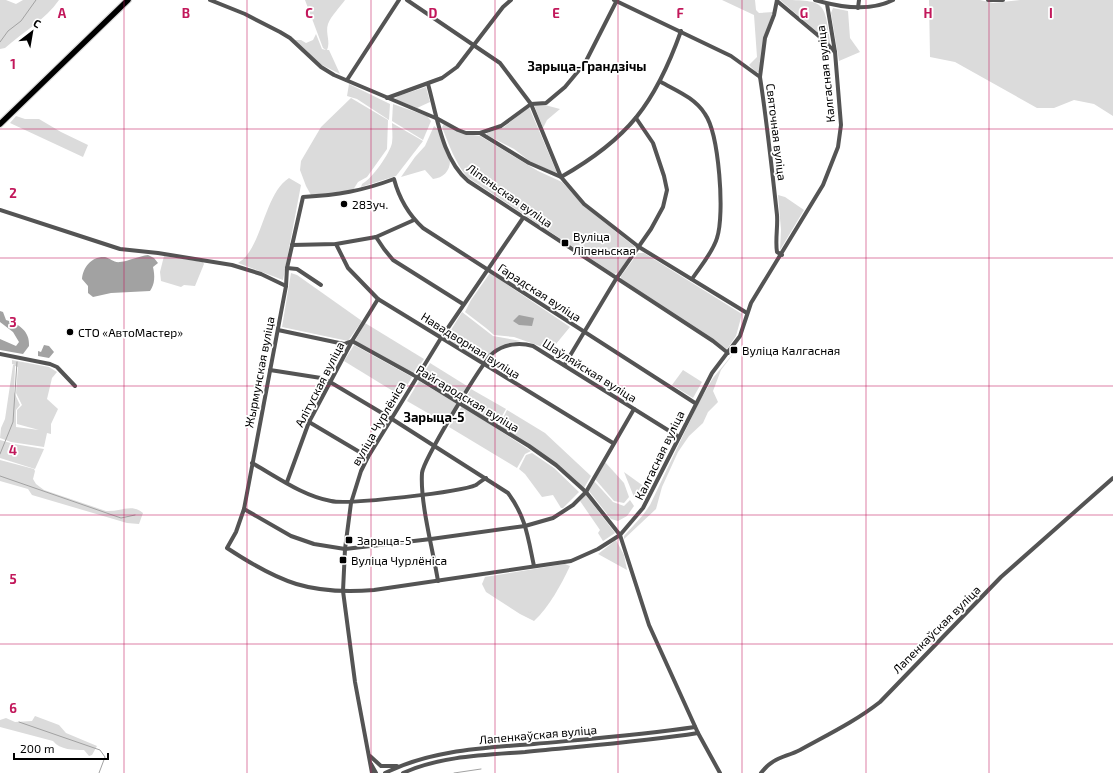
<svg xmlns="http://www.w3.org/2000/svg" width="1113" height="773" font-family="'Exo 2',sans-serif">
  <rect width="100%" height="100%" fill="#fff"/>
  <g fill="#dbdbdb" fill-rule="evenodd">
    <path d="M0 0H6L16 4 23 0H59C45 20 23 32 5 48L0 49Z"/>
    <path d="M305 0H345C340 7 331 16 328 24 325 33 331 42 327 50H329L340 74 320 64 294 40H301L306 43 313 40 316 34 322 49 326 50 323 48Z"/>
    <path d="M722 0H755L756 10 759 13 773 12 765 34 760 72H756L749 65 757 57 754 15Z"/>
    <path d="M780 0C828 0 824 2 831 47L823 37Z"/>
    <path d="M929 0H980L993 3 1020 0H1113V116L1094 104 1074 100 1054 108H1037L955 62 930 57Z"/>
    <path d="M833 8 848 11 850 38 860 52 839 61 831 13Z"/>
    <path d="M349 84 390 104 389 120 357 99 347 96Z"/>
    <path d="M426 87 430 102 417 108 395 99 398 96Z"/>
    <path d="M351 98 388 120 387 149 367 177 358 182 353 190 311 195 306 186 300 170 301 161 321 127Z"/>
    <path d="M393 104 427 116 431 121 423 140 392 121Z"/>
    <path d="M534 105H545L560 109 547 120 543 128Z"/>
    <path d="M529 107 557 173 532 163 514 149 487 135V133L504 127Z"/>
    <path d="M16 116 25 119H39L61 132 88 145 83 157 10 123Z"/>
    <path d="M392 123 423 141 396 176 361 187 362 184C372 179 390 153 392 143 393 136 392 129 392 123Z"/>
    <path d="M444 124 466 134 480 136 538 171 562 182 585 207 635 247V249L618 273 614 274 467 177C455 162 449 145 442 127Z"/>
    <path d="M434 126 438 129 450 161C450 171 443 178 433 179L425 170 401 177 415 157 425 146Z"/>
    <path d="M289 178 301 185 283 280 238 263C241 261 245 258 247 255 263 235 267 192 289 178Z"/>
    <path d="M778 195 785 197 804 210 780 250 781 230Z"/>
    <path d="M638 253H644L742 314 736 336 727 349 621 279V276Z"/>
    <path d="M164 256 203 262 204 264 195 286 184 285 181 287 161 281 160 272Z"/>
    <path d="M291 273 297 275 362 321 348 341 282 327Z"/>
    <path d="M490 273 570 327 551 350 514 337 494 335 486 328 465 312 471 300Z"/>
    <path d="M462 312 493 336 521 341C503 344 496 347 483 361L446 338Z"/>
    <path d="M365 323 424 359 414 374 355 341Z"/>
    <path d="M354 345 412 377 401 396 344 361Z"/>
    <path d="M737 349 721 370 713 391 718 402 708 412 703 423 689 436 678 452 662 487 656 509 624 539V536L643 515 650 505 698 404 713 378Z"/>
    <path d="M12 360 49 367 57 372 52 378 47 399 58 409 51 424V434L47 433 44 447 11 442 0 438 1 428 5 419 13 365H15L12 364ZM15 366 18 367 16 393 22 405 17 410V424L39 430 16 427V410L20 405 14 392Z"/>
    <path d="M430 363 467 386 459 400 421 378Z"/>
    <path d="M683 370 702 382 693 398 672 385Z"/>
    <path d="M419 381 457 404 445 423 407 401Z"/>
    <path d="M471 389 506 409 497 425 463 403Z"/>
    <path d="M462 406 531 451 525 454 517 468 449 427Z"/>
    <path d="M507 410 545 433 591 476 584 488 499 426Z"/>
    <path d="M0 440 14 444 44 449 35 469 0 458Z"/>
    <path d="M532 453 554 468 579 492 563 508H561L553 495 542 497 525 474 519 469 526 455Z"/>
    <path d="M0 460 34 469 35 471 33 479 36 484 44 490 106 511C120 512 132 503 143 513L139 524 127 523 32 495 28 489 0 481Z"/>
    <path d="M605 462 624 483 629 497 624 503 614 501 595 479Z"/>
    <path d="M624 472 642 485 645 491 643 498 638 499 634 497Z"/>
    <path d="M594 481 613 502 624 506 630 500 634 506 627 516 618 521 611 519 589 491Z"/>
    <path d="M585 494 615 533 603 541 598 533 600 530 580 501Z"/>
    <path d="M616 540 624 555 627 570 598 554Z"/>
    <path d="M565 564 570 566C561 585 549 607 534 621L520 614 486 592 482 584 485 577Z"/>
    <path d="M35 716 59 725 66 733 97 746 92 755 89 756 84 750C74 750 60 750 53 741L0 727V720L6 718 15 722 32 721Z"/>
  </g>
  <g fill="#a2a2a2">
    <path d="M148 255 154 258 158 263 153 267C155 276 155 284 150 291L111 293 93 297 88 293V286L82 279C83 267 92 256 105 257 110 258 114 263 120 262 129 261 139 256 148 255Z"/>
    <path d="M0 311 3 312 6 320C19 324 30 331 29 346L23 354 0 350V339L16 346 19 342 13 332 0 322Z"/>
    <path d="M519 315 534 318 532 326 519 325 513 321Z"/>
    <path d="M44 345 49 346 54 352 49 358 38 356V351L41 352Z"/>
  </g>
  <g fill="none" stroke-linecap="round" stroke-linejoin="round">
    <g stroke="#a2a2a2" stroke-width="1">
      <path d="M0 42 8 31 21 21 36 0"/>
      <path d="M0 454 13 422 17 362"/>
      <path d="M0 476 121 518 135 515"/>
      <path d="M19 722 100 750 105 757 99 773"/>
      <path d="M454 773 481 769"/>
    </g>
    <defs>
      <path id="major" d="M0 124 128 0"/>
    </defs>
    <use href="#major" stroke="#dbdbdb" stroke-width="8"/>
    <g stroke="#545454" stroke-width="4">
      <path d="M210 0 245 14 280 32 290 38 321 67 334 75 438 119 458 130 466 133H480L529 163 561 177C628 139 655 104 681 31"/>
      <path d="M407 0 500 63 531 104 561 177 584 204 639 247 747 313"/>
      <path d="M614 0 731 56 760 77C767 123 772 169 777 215 778 227 775 240 777 252L782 255"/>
      <path d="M815 0C839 7 870 12 893 0"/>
      <path d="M988 0H1003"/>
      <path d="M777 1 820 37 835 52"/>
      <path d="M858 8 859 0"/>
      <path d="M760 77 765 38 774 15 777 0"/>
      <path d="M347 80 399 0"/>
      <path d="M661 82C677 91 695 98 705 114 719 134 725 214 717 238 713 252 700 267 692 279"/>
      <path d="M428 84C437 116 442 159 468 181L713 341 728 353"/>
      <path d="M387 98 442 78 457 67 503 7 511 0"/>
      <path d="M480 133 501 126 531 104 546 103 565 87 585 63 617 0"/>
      <path d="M0 210 120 249 158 253 232 265 261 274 286 286"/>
      <path d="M376 237 384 249 393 260 463 304"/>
      <path d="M336 244 348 268 378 299 613 443"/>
      <path d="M292 245 336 244 376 237 414 220"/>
      <path d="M287 268 297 269 321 285"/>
      <path d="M278 330 344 344 352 341 417 377 529 446 556 465 586 492 620 535 649 625 698 733 720 773"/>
      <path d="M0 354 50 364 57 367 75 386"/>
      <path d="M565 364 616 279 651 229 663 207 667 190 664 176 653 143 636 118"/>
      <path d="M270 370 321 378 330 382 392 419 508 493C526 517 528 538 534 566"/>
      <path d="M695 403 423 228C409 215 399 198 394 179 362 191 338 195 303 197L287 268 286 286 244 509 236 532 227 548C280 583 310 595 374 590L571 561 598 549 620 535 643 508 712 373 740 336 751 303 823 185 838 147 841 125 835 52 827 4"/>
      <path d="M309 422 368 457"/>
      <path d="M252 463C277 477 303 496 331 501 348 505 461 492 476 485 479 483 482 480 486 478"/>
      <path d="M287 482 309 422 352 341 378 299"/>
      <path d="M244 509 291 536 314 544 345 549 431 539 525 526 553 518 573 505 586 492 634 409"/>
      <path d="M438 581C433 550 420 503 422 473 423 461 482 362 493 353 504 344 519 342 533 346L679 437"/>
      <path d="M370 756 381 766H397"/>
      <path d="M371 764 376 773"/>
      <path d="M372 773 355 682 343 591 345 549 351 503 361 471 368 457 441 338 523 218"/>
      <path d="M385 773C431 750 484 748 534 744 588 739 642 735 695 727"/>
      <path d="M403 773C440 756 485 755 525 752 583 746 641 742 698 733"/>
      <path d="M761 773C773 757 784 758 800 750 827 735 856 721 880 702L1001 577 1113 478"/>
    </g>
    <use href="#major" stroke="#000" stroke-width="5.5"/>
  </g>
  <path fill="none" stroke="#c2185b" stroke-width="1" stroke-opacity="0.55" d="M124 0V773M247 0V773M371 0V773M495 0V773M618 0V773M742 0V773M866 0V773M989 0V773M0 129H1113M0 258H1113M0 386H1113M0 515H1113M0 644H1113"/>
  <g fill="#000" stroke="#fff" stroke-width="1.5">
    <circle cx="344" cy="204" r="4"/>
    <rect x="561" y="239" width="8" height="8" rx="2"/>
    <circle cx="70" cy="332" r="4"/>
    <rect x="730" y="346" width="8" height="8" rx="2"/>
    <rect x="345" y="536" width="8" height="8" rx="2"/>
    <rect x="339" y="556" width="8" height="8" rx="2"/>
  </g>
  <g text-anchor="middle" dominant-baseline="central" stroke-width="3.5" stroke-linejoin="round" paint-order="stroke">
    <g font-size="12" fill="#000" stroke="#fff">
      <text transform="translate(825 74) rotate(-96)">Калгасная вуліца</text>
      <text transform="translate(777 132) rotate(83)">Святочная вуліца</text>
      <text transform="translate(510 195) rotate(35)">Ліпеньская вуліца</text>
      <text transform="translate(540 292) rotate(33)">Гарадская вуліца</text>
      <text transform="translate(471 345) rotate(32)">Навадворная вуліца</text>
      <text transform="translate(590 370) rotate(32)">Шаўляйская вуліца</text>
      <text transform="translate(259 372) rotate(-79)">Жырмунская вуліца</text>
      <text transform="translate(319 384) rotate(-63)">Алітуская вуліца</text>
      <text transform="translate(468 398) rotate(31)">Райгародская вуліца</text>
      <text transform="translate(378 423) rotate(-60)">вуліца Чурлёніса</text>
      <text transform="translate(659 455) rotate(-64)">Калгасная вуліца</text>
      <text transform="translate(936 629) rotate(-45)">Лапенкаўская вуліца</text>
      <text transform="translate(538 734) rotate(-5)">Лапенкаўская вуліца</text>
    </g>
    <g font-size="12" fill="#000" stroke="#fff" text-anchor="start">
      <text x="352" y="204">283уч.</text>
      <text x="573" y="236">Вуліца<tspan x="573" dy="14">Ліпеньская</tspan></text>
      <text x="78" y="332">СТО «АвтоМастер»</text>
      <text x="742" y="350">Вуліца Калгасная</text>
      <text x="357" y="540">Зарыца-5</text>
      <text x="351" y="560">Вуліца Чурлёніса</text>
    </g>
    <g font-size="13" font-weight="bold" fill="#000" stroke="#fff">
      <text x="587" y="66">Зарыца-Грандзічы</text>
      <text x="434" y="417">Зарыца-5</text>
    </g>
  </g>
  <g font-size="13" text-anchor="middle" font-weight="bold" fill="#c2185b" stroke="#fff" stroke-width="3.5" stroke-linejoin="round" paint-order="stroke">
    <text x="62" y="18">A</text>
    <text x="186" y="18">B</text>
    <text x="309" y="18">C</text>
    <text x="433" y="18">D</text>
    <text x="556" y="18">E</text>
    <text x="680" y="18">F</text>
    <text x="804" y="18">G</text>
    <text x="928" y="18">H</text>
    <text x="1051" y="18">I</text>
    <text x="13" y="69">1</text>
    <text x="13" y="198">2</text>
    <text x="13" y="327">3</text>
    <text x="13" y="455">4</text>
    <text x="13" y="584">5</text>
    <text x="13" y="713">6</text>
  </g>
  <g transform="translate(32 32) rotate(31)" stroke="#ffffff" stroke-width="3" paint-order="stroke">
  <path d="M0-3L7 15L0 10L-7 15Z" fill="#000000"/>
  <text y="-6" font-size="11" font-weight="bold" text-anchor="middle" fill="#000000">С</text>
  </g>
  <path d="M14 753v6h94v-6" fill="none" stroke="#000000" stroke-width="2"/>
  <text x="20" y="753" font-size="12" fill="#000000" stroke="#ffffff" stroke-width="3" paint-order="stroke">200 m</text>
</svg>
